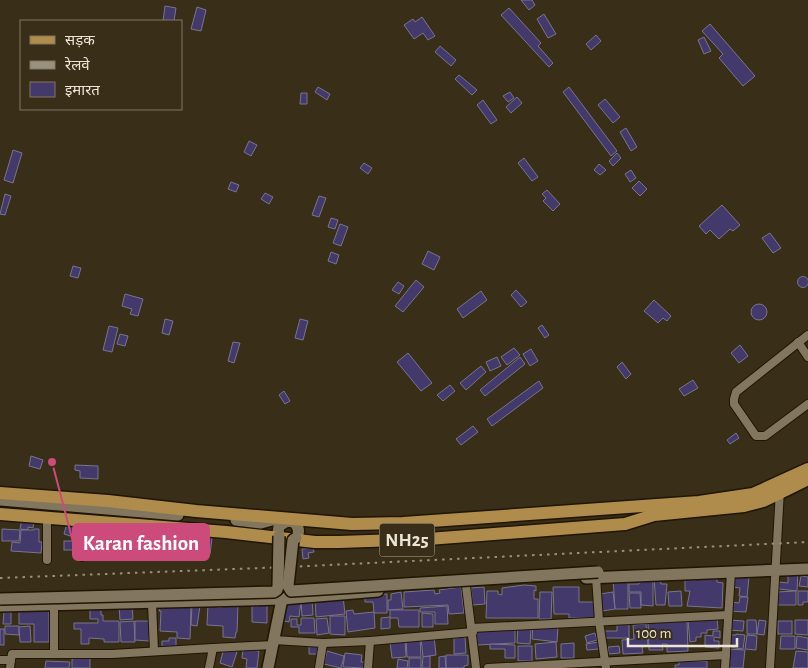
<svg xmlns="http://www.w3.org/2000/svg" width="808" height="668" font-family="'Alegreya Sans','Noto Sans Devanagari',sans-serif">
  <rect width="100%" height="100%" fill="#392e17"/>
  <g fill="#43396b" stroke="#78758f">
    <path d="M521 0H532L535 5 529 10Z"/>
    <path d="M165 6 176 8 174 21H163Z"/>
    <path d="M197 7 206 10 201 31 191 29Z"/>
    <path d="M509 8 541 43 538 46 553 63 549 67 501 15Z"/>
    <path d="M544 14 556 34 548 38 537 19Z"/>
    <path d="M422 17 435 36 428 40 423 33 414 39 404 25 413 19 415 22Z"/>
    <path d="M710 24 755 76 743 86 719 58 723 54 702 31Z"/>
    <path d="M596 35 601 41 591 50 586 44Z"/>
    <path d="M704 37 711 51 704 54 698 40Z"/>
    <path d="M440 46 456 60 451 66 435 52Z"/>
    <path d="M459 75 477 90 472 95 455 79Z"/>
    <path d="M318 87 330 94 327 100 315 92Z"/>
    <path d="M569 87 617 151 611 156 563 92Z"/>
    <path d="M510 92 514 98 508 102 503 96Z"/>
    <path d="M301 93H307V104H300Z"/>
    <path d="M517 97 522 103 511 113 506 107Z"/>
    <path d="M605 99 620 117 613 123 598 105Z"/>
    <path d="M483 100 497 120 491 124 477 105Z"/>
    <path d="M626 128 637 147 631 151 620 132Z"/>
    <path d="M249 141 257 145 251 156 244 152Z"/>
    <path d="M13 150 22 153 13 183 4 180Z"/>
    <path d="M617 153 621 158 613 166 609 161Z"/>
    <path d="M524 158 538 177 532 181 518 163Z"/>
    <path d="M364 163 372 168 368 174 360 168Z"/>
    <path d="M599 164 606 170 600 175 594 170Z"/>
    <path d="M631 170 636 178 630 182 625 174Z"/>
    <path d="M639 181 647 189 640 196 632 188Z"/>
    <path d="M231 182 239 185 236 192 228 189Z"/>
    <path d="M547 190 560 204 553 211 543 201 546 198 542 194Z"/>
    <path d="M265 193 273 197 269 204 261 199Z"/>
    <path d="M5 194 11 196 5 215 0 214Z"/>
    <path d="M319 196 326 198 319 217 312 215Z"/>
    <path d="M722 205 740 225 733 231 730 229 719 239 710 230 706 234 699 226Z"/>
    <path d="M331 218 338 220 335 229 328 227Z"/>
    <path d="M340 224 348 227 341 246 333 243Z"/>
    <path d="M770 233 781 248 773 253 762 238Z"/>
    <path d="M428 251 440 257 434 270 422 264Z"/>
    <path d="M331 252 339 255 336 264 328 261Z"/>
    <path d="M73 266 81 268 78 278 70 276Z"/>
    <circle cx="803" cy="282" r="5.5"/>
    <path d="M416 280 424 287 403 312 395 306Z"/>
    <path d="M398 282 404 286 399 294 392 290Z"/>
    <path d="M516 290 527 302 521 307 511 295Z"/>
    <path d="M481 291 487 300 463 318 457 309Z"/>
    <path d="M125 294 143 299 138 316 130 314 132 309 122 306Z"/>
    <path d="M654 300 671 316 667 321 663 318 658 323 644 311Z"/>
    <circle cx="759" cy="312" r="8"/>
    <path d="M165 319 173 321 169 335 162 333Z"/>
    <path d="M300 319 308 321 303 340 295 338Z"/>
    <path d="M542 325 549 335 545 338 538 328Z"/>
    <path d="M109 326 118 328 112 352 103 350Z"/>
    <path d="M120 334 128 336 125 346 117 344Z"/>
    <path d="M233 342 240 343 234 363 228 361Z"/>
    <path d="M740 345 748 356 739 363 731 353Z"/>
    <path d="M514 348 520 355 507 365 501 357Z"/>
    <path d="M531 349 538 361 530 366 523 354Z"/>
    <path d="M408 353 432 383 421 391 397 362Z"/>
    <path d="M497 357 501 366 490 371 486 362Z"/>
    <path d="M520 357 525 364 485 396 480 390Z"/>
    <path d="M622 362 631 374 626 379 617 367Z"/>
    <path d="M481 366 486 372 466 390 460 383Z"/>
    <path d="M693 380 698 388 684 396 679 389Z"/>
    <path d="M539 381 543 388 492 426 487 419Z"/>
    <path d="M450 385 455 391 443 401 437 395Z"/>
    <path d="M284 391 290 401 285 404 279 395Z"/>
    <path d="M473 426 478 432 461 445 456 439Z"/>
    <path d="M736 433 739 438 730 444 727 440Z"/>
    <path d="M31 456 43 460 40 469 29 466Z"/>
    <path d="M75 465 98 466V479L80 478V471L75 470Z"/>
    <path d="M22 518 34 520 33 528 28 527V530L20 529Z"/>
    <path d="M67 523 80 527 77 538 64 534Z"/>
    <path d="M2 529 20 530 19 541H2Z"/>
    <path d="M34 529H39V542H42L41 553 11 551 12 542 20 543 21 530H34Z"/>
    <path d="M206 537 212 538 210 554 204 553Z"/>
    <rect x="64" y="541" width="15" height="9"/>
    <path d="M313 548 314 552 308 553 309 558 303 559 302 549Z"/>
    <path d="M798 570 797 591 779 589V582L788 583V576H785L786 572Z"/>
    <path d="M732 575 749 577 747 597 739 596 740 588 732 587Z"/>
    <path d="M801 576 808 577V587L799 586Z"/>
    <path d="M654 577H660L661 584H667L665 605H656Z"/>
    <path d="M695 577 717 579V582L723 583 722 608 687 606 690 591H685V579L695 580Z"/>
    <path d="M613 578H628V609H615Z"/>
    <path d="M640 578H653V606L641 605V592H629V584H639Z"/>
    <path d="M524 585 536 586V591L534 590V599H538V618H486L487 591H498V594L502 595V588Z"/>
    <path d="M461 587 464 613 449 614 448 605 404 607V592L434 590 435 594 440 593 439 590Z"/>
    <path d="M484 587 485 604 473 605 471 588Z"/>
    <path d="M553 587H579V602H595V618H569V614H554Z"/>
    <path d="M681 591 682 606H669L668 592Z"/>
    <path d="M796 591V605H777V592Z"/>
    <path d="M798 591H808V602H803V605H798Z"/>
    <path d="M401 592 403 609 388 610V600H391V594Z"/>
    <path d="M540 592H552L551 619H539Z"/>
    <path d="M613 592 615 609 602 611 600 594Z"/>
    <path d="M629 593H640L641 608H630Z"/>
    <path d="M387 594V613H374L373 602H365V595Z"/>
    <path d="M343 596 345 614 316 617 315 598Z"/>
    <path d="M740 597H748L746 612 730 611 731 602 739 603Z"/>
    <path d="M287 599 301 601 299 617 290 616 289 622 284 621Z"/>
    <path d="M312 599 313 615 302 616 301 600Z"/>
    <path d="M258 602H267V623L252 622V606H258Z"/>
    <path d="M223 603 238 604 237 632H236L235 638 223 637V626L207 625 208 604 217 605V607H222Z"/>
    <path d="M90 604H101V615H103V621H119V642H104V639L89 638V644H81V629H74V623H98V619H90Z"/>
    <path d="M119 605H132L133 619 120 620Z"/>
    <path d="M192 605 200 606 197 626 191 625Z"/>
    <path d="M447 606 448 624H435V612H420V608Z"/>
    <path d="M49 607V642H34V624H19V608Z"/>
    <path d="M160 607H191L190 639 177 638V632L160 631 161 611H159Z"/>
    <path d="M353 610 354 614 374 612 375 628 348 632 346 611Z"/>
    <path d="M390 610H419V627H399L398 618H390Z"/>
    <path d="M4 612H11V624H3Z"/>
    <path d="M422 613 433 614V627H422Z"/>
    <path d="M330 616H345V635L330 634Z"/>
    <path d="M390 617V628L381 629V618Z"/>
    <path d="M717 617 718 629 707 630V633H701V637H696V641L690 642 688 621Z"/>
    <path d="M301 618H314L315 633H299V627H291V619H297V625H301Z"/>
    <path d="M327 618 329 633 317 635 316 619Z"/>
    <path d="M729 620 744 621 743 631 729 630Z"/>
    <path d="M747 620H756L757 634H747Z"/>
    <path d="M759 620 766 621 764 635 757 634Z"/>
    <path d="M795 620H808V635L795 634Z"/>
    <path d="M134 621 135 642H121L120 622Z"/>
    <path d="M135 621H150L149 641 135 640Z"/>
    <path d="M687 621 688 651 667 652V644H662L663 650H649L648 623Z"/>
    <rect x="778" y="621" width="14" height="13"/>
    <path d="M617 623H629V638H605V631H617Z"/>
    <path d="M646 624 648 646 642 647 643 653 623 654 622 640 634 639 633 625Z"/>
    <path d="M533 625 558 627 557 642 532 639Z"/>
    <path d="M5 626H19V635L5 634Z"/>
    <path d="M30 626 31 642H20L19 627Z"/>
    <path d="M518 627 531 628 530 644 517 643Z"/>
    <rect x="0" y="629" width="4" height="16"/>
    <path d="M515 629V643L477 645 476 630Z"/>
    <path d="M713 631H720V638L714 637V641H719V648L705 647V635L713 636Z"/>
    <path d="M595 633 597 640 587 643 585 636Z"/>
    <path d="M736 634 745 635 743 649 728 647 729 635H736Z"/>
    <path d="M747 635 757 636 756 650 745 649Z"/>
    <path d="M434 636 436 655 423 657 421 638Z"/>
    <path d="M781 636H795V649H780Z"/>
    <path d="M797 636 808 638V650L796 648Z"/>
    <path d="M465 637 466 653 454 654V638Z"/>
    <path d="M169 638H176V647H162V641H169Z"/>
    <path d="M406 638H420L421 657H407Z"/>
    <path d="M405 640 406 657 392 658 390 642Z"/>
    <path d="M556 642 557 657 536 659 535 644Z"/>
    <path d="M599 642V649L587 650 586 644Z"/>
    <path d="M574 643V658H561V644Z"/>
    <path d="M490 644 515 645V658H505V649H490Z"/>
    <path d="M309 645H318L317 654H309Z"/>
    <rect x="518" y="646" width="14" height="15"/>
    <path d="M619 646 620 653 609 654 608 647Z"/>
    <path d="M224 648 237 652 232 667 220 663Z"/>
    <path d="M243 649 259 651 257 668H246L247 659 242 658Z"/>
    <path d="M727 649 745 650 743 668H726Z"/>
    <path d="M327 651 344 656 341 668 324 664Z"/>
    <path d="M796 651 808 652V668H793Z"/>
    <path d="M345 653 362 655 361 662H365L364 668 343 667Z"/>
    <path d="M446 655H468V665L464 666V668H446Z"/>
    <path d="M90 656V668H72V659Z"/>
    <path d="M430 656V668H422L423 657Z"/>
    <path d="M445 656 446 668H439V657Z"/>
    <rect x="409" y="658" width="12" height="10"/>
    <path d="M398 659 408 661 407 668H397Z"/>
    <path d="M46 661 70 662 69 668H45Z"/>
    <path d="M679 661H707V668H675V665H679Z"/>
  </g>
  <g fill="none" stroke-linecap="round" stroke-linejoin="round">
    <defs>
      <g id="street">
        <path d="M808 335 736 392 734 399V404L756 436H765L808 404"/>
        <path d="M798 342 808 357"/>
        <path d="M109 556 111 523"/>
        <path d="M82 557 84 521"/>
        <path d="M47 560V518"/>
        <path d="M596 577 599 621 606 668"/>
        <path d="M466 586 476 668"/>
        <path d="M152 603 154 651"/>
        <path d="M472 628 728 615"/>
        <path d="M274 640 323 643 319 668"/>
        <path d="M370 641 473 632"/>
        <path d="M323 643 370 641 368 668"/>
        <path d="M213 648 273 645"/>
        <path d="M54 654V604"/>
        <path d="M0 660H11L10 668"/>
        <path d="M11 660 12 654H112L213 648 209 668"/>
        <path d="M488 668 726 655"/>
        <path d="M725 668 731 572"/>
        <path d="M770 668 780 490"/>
      </g>
      <g id="secondary">
        <path d="M0 500 178 515"/>
        <path d="M236 520 261 523 272 520"/>
        <path d="M281 539 278 533 279 526 287 521 294 522C299 527 300 532 296 538"/>
        <path d="M586 578 808 569"/>
        <path d="M0 606 282 599 378 591"/>
        <path d="M268 668 282 599"/>
      </g>
      <g id="primary">
        <path d="M0 493 108 501 196 511 352 524 403 523 699 502 753 494 808 469"/>
        <path d="M0 514 226 532 315 542H339L428 539 625 524 654 515 744 506 763 501 780 493 808 479"/>
      </g>
    </defs>
    <use href="#street" stroke="#201601" stroke-width="10"/>
    <use href="#secondary" stroke="#201601" stroke-width="14"/>
    <use href="#primary" stroke="#201601" stroke-width="15"/>
    <use href="#street" stroke="#83765e" stroke-width="8"/>
    <use href="#secondary" stroke="#83765e" stroke-width="11"/>
    <use href="#primary" stroke="#af8c4b" stroke-width="12"/>
    <path stroke="#99917e" stroke-width="2" stroke-dasharray="2.5 5" stroke-linecap="butt" d="M0 578 287 567 808 542"/>
    <defs>
      <g id="secondary-bridge">
        <path d="M296 538 293 540 288 586 291 591 598 572"/>
        <path d="M0 599 274 592 277 590 278 586 279 536"/>
      </g>
    </defs>
    <use href="#secondary-bridge" stroke="#201601" stroke-width="14" stroke-linecap="butt"/>
    <use href="#secondary-bridge" stroke="#83765e" stroke-width="11"/>
  </g>
  <g text-anchor="middle" dominant-baseline="central" stroke-width="4" stroke-linejoin="round" paint-order="stroke">
    <rect fill="#392e17" stroke="#b6ae9d" stroke-width="1" x="379.5" y="523.5" width="55" height="33" rx="4"/>
    <g font-size="19" font-weight="bold" fill="#ece5d7">
      <text x="407" y="540">NH25</text>
    </g>
  </g>
  <path fill="none" stroke="#cc4b7a" stroke-width="2" d="M52 462L73 542"/>
  <circle fill="#cc4b7a" stroke="#392e17" stroke-width="2" cx="52" cy="462" r="5"/>
  <rect fill="#cc4b7a" stroke="#cc4b7a" stroke-width="2" x="73" y="524" width="136" height="36" rx="5"/>
  <g font-size="21" text-anchor="middle" font-weight="bold" fill="#fff">
    <text x="141" y="550">Karan fashion</text>
  </g>
  <rect x="20" y="20" width="162" height="90" fill="#392e17" stroke="#817764"/>
  <rect x="30" y="36" width="25" height="8" fill="#af8c4b" stroke="#817764"/>
  <text x="65" y="45" font-size="15" fill="#ece5d7">सड़क</text>
  <rect x="30" y="61" width="25" height="8" fill="#99917e" stroke="#817764"/>
  <text x="65" y="70" font-size="15" fill="#ece5d7">रेलवे</text>
  <rect x="30" y="82" width="25" height="15" fill="#43396b" stroke="#817764"/>
  <text x="65" y="95" font-size="15" fill="#ece5d7">इमारत</text>
  <path d="M628 638v8h109v-8" fill="none" stroke="#ece5d7" stroke-width="2.5"/>
  <text x="636" y="638" font-size="15" fill="#ece5d7" stroke="#392e17" stroke-width="4" paint-order="stroke">100 m</text>
</svg>
